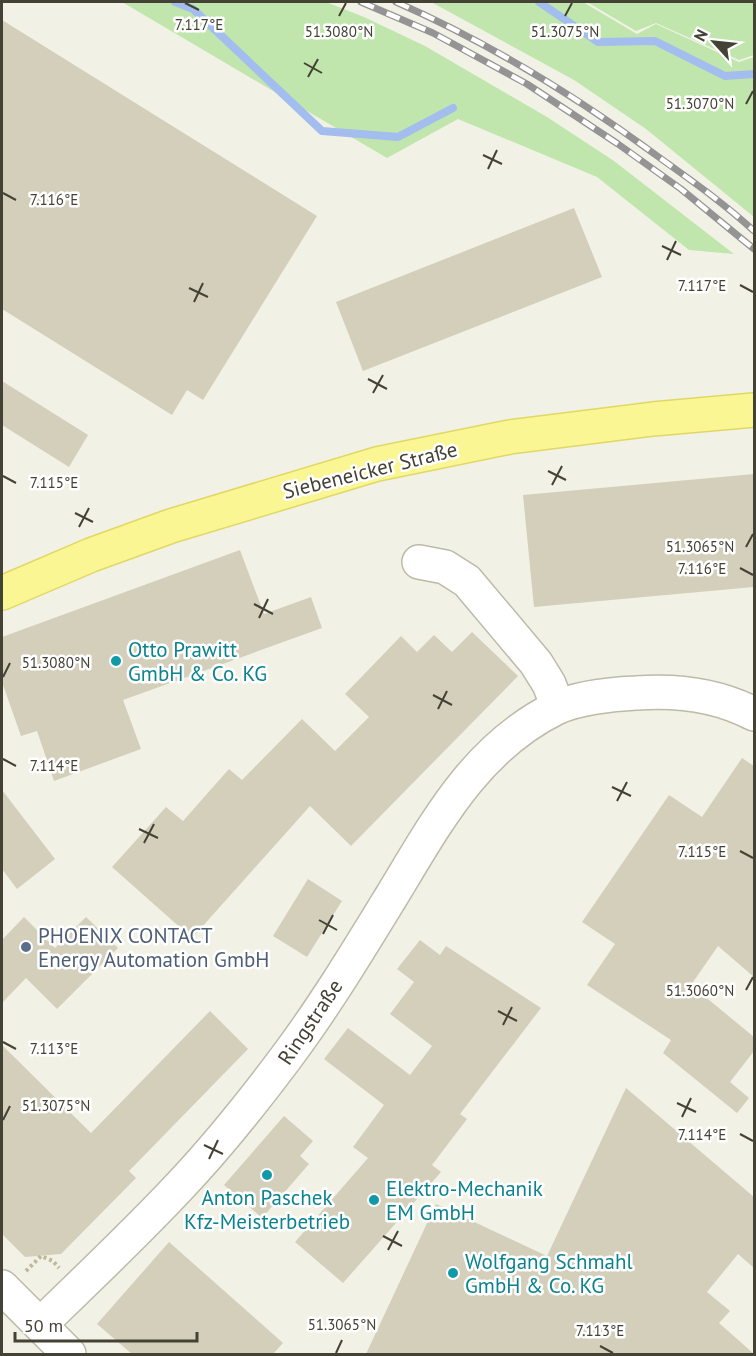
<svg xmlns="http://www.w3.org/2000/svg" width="756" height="1356" font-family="'PT Sans',sans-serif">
  <rect width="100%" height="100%" fill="#f2f1e5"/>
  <g fill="#c0e6ae">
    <path d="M122 2H326L364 17 425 46 547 117 614 161 734 254 689 250 597 177 458 119 387 158Z"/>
    <path d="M431 2H583L637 34 656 24 739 62 754 57V217L646 129 574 80Z"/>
    <path d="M587 2H754V55L739 60 656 23 636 31Z"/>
  </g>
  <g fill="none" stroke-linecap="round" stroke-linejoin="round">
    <g stroke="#a2bdee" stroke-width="8">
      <path d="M175 2 193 9 322 131 398 137 453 108"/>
      <path d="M539 2 598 42 655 41 725 76 754 74"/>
    </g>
  </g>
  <g fill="#d3cfbb">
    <path d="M2 20 317 216 203 400 187 390 172 415 2 309Z"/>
    <path d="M574 208 602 277 363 371 336 302Z"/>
    <path d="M2 381 88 435 69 467 2 425Z"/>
    <path d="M754 474V587L534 607 523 495Z"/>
    <path d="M240 550 264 614 311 597 322 628 123 700 141 749 54 781 37 731 21 736 2 682V637Z"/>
    <path d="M472 632 518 676 351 846 310 806 192 938 112 867 166 807 183 821 229 769 242 780 302 719 335 751 369 717 345 694 401 636 417 652 434 635 452 652Z"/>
    <path d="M742 758 754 766V977L718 946 691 985 754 1037V1051L730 1082 749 1098 737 1113 663 1053 671 1040 587 985 615 944 582 922 669 795 702 817Z"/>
    <path d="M2 790 55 859 17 889 2 869Z"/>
    <path d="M308 879 342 901 307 957 273 936Z"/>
    <path d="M24 917 55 948 86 917 118 948 57 1009 26 978 2 1003V940Z"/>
    <path d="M420 940 440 955 446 946 541 1008 460 1114 467 1119 432 1165 441 1172 343 1283 295 1242 368 1158 353 1147 384 1105 324 1059 348 1028 410 1075 432 1046 390 1014 414 982 397 969Z"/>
    <path d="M210 1011 248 1049 129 1171 136 1178 61 1254 25 1257 2 1234V1045L91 1133Z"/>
    <path d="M626 1088 754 1197V1268L738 1254 707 1292 730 1311 719 1323 754 1354H366L436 1204 547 1256Z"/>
    <path d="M284 1116 313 1141 300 1156 309 1164 262 1218 224 1185Z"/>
    <path d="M169 1242 283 1343 273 1354H132L97 1324Z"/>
  </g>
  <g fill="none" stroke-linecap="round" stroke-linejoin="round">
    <defs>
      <g id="minor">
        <path d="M419 562 445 567 467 581 536 663 549 684 558 707"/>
        <path d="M2 1287 69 1354"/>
        <path d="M41 1324C87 1279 134 1235 178 1188 216 1148 252 1103 285 1059 324 1007 358 951 391 897 436 823 475 748 556 708 577 698 612 694 636 693 676 690 718 695 754 714"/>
      </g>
      <path id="major" d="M2 593 91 555 171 526 377 464 510 437 653 419 754 410"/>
    </defs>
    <use href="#minor" stroke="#bdbba8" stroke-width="36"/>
    <use href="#major" stroke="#e0d865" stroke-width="36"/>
    <path stroke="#beba99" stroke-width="4" stroke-dasharray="3 3" stroke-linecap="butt" d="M26 1271 41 1256 53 1261 59 1268"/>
    <use href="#minor" stroke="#fff" stroke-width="33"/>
    <use href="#major" stroke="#fbf694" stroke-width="33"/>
    <defs>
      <g id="rail">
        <path d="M361 2 433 33 527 84 618 144 681 189 754 249"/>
        <path d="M396 2C490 43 577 97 660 158 692 181 725 204 754 231"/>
      </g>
    </defs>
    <use href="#rail" stroke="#949494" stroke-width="7"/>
    <use href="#rail" stroke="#fff" stroke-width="4.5" stroke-dasharray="14" stroke-linecap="butt"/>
  </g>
  <path fill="none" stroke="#444235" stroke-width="2" d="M185 3 199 10M339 16 346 3M565 16 572 3M304 63 322 73M308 77 318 59M746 104 753 91M483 155 502 164M488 169 497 150M3 193 16 200M662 246 681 255M667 260 676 241M740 285 753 292M189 288 208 297M194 302 203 283M368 379 387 389M373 393 383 375M548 471 566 480M3 476 16 483M552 485 562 466M75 513 93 522M79 527 89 508M746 547 753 534M740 568 753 575M254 604 273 614M259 618 268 599M3 677 10 663M433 695 452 705M438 709 447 691M3 759 16 766M612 787 631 796M617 801 627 782M139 829 158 838M144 843 154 824M740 851 753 858M319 920 337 930M323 934 333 915M746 990 753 977M498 1011 517 1021M503 1025 512 1007M3 1042 16 1049M677 1103 696 1112M682 1117 691 1098M3 1120 10 1106M740 1134 753 1141M204 1145 223 1154M209 1159 218 1140M383 1236 402 1246M388 1250 398 1231M600 1346 613 1353M336 1353 342 1340"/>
  <g fill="#0f9aa8" stroke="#fff" stroke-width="2">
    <circle cx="116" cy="661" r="6"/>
    <circle cx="267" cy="1175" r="6"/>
    <circle cx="374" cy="1200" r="6"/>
    <circle cx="453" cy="1273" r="6"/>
  </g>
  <circle fill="#5c6f8a" stroke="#fff" stroke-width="2" cx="26" cy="947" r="6"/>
  <g text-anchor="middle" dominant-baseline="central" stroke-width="5" stroke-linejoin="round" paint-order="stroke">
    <g font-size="21" fill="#444235" stroke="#fff">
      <text transform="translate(370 470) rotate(-14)">Siebeneicker Straße</text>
      <text transform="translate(310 1022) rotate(-56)">Ringstraße</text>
    </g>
    <g font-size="21" fill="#0d838f" stroke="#fff" text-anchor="start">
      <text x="128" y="649">Otto Prawitt<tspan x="128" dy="24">GmbH &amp; Co. KG</tspan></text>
      <text x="386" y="1188">Elektro-Mechanik<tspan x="386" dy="24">EM GmbH</tspan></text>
      <text x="267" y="1197" text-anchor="middle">Anton Paschek<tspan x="267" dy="24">Kfz-Meisterbetrieb</tspan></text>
      <text x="465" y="1261">Wolfgang Schmahl<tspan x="465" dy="24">GmbH &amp; Co. KG</tspan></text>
    </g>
    <g font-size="21" fill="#4e5e75" stroke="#fff" text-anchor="start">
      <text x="38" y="935">PHOENIX CONTACT<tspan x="38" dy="24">Energy Automation GmbH</tspan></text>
    </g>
  </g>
  <g font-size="15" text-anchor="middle" fill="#444235" stroke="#fff" stroke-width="5" stroke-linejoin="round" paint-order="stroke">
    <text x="199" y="30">7.117°E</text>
    <text x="339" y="37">51.3080°N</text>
    <text x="565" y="37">51.3075°N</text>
    <text x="700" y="109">51.3070°N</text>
    <text x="54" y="205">7.116°E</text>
    <text x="702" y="291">7.117°E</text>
    <text x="54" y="488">7.115°E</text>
    <text x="700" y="552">51.3065°N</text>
    <text x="702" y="574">7.116°E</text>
    <text x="56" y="668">51.3080°N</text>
    <text x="54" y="771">7.114°E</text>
    <text x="702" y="857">7.115°E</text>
    <text x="700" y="996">51.3060°N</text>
    <text x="54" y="1054">7.113°E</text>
    <text x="56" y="1111">51.3075°N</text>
    <text x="702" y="1140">7.114°E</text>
    <text x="342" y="1330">51.3065°N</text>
    <text x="600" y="1336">7.113°E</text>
  </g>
  <rect width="756" height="1356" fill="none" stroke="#444235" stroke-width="6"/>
  <g transform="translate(714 42) rotate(297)" stroke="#ffffff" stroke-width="4.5" paint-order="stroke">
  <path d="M0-4.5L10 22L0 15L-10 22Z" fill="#444235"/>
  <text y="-9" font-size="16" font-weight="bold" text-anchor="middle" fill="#444235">N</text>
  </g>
  <path d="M15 1332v9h182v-9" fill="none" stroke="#444235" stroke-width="3"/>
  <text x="24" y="1332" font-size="18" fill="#444235" stroke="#ffffff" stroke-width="4.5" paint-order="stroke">50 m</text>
</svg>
